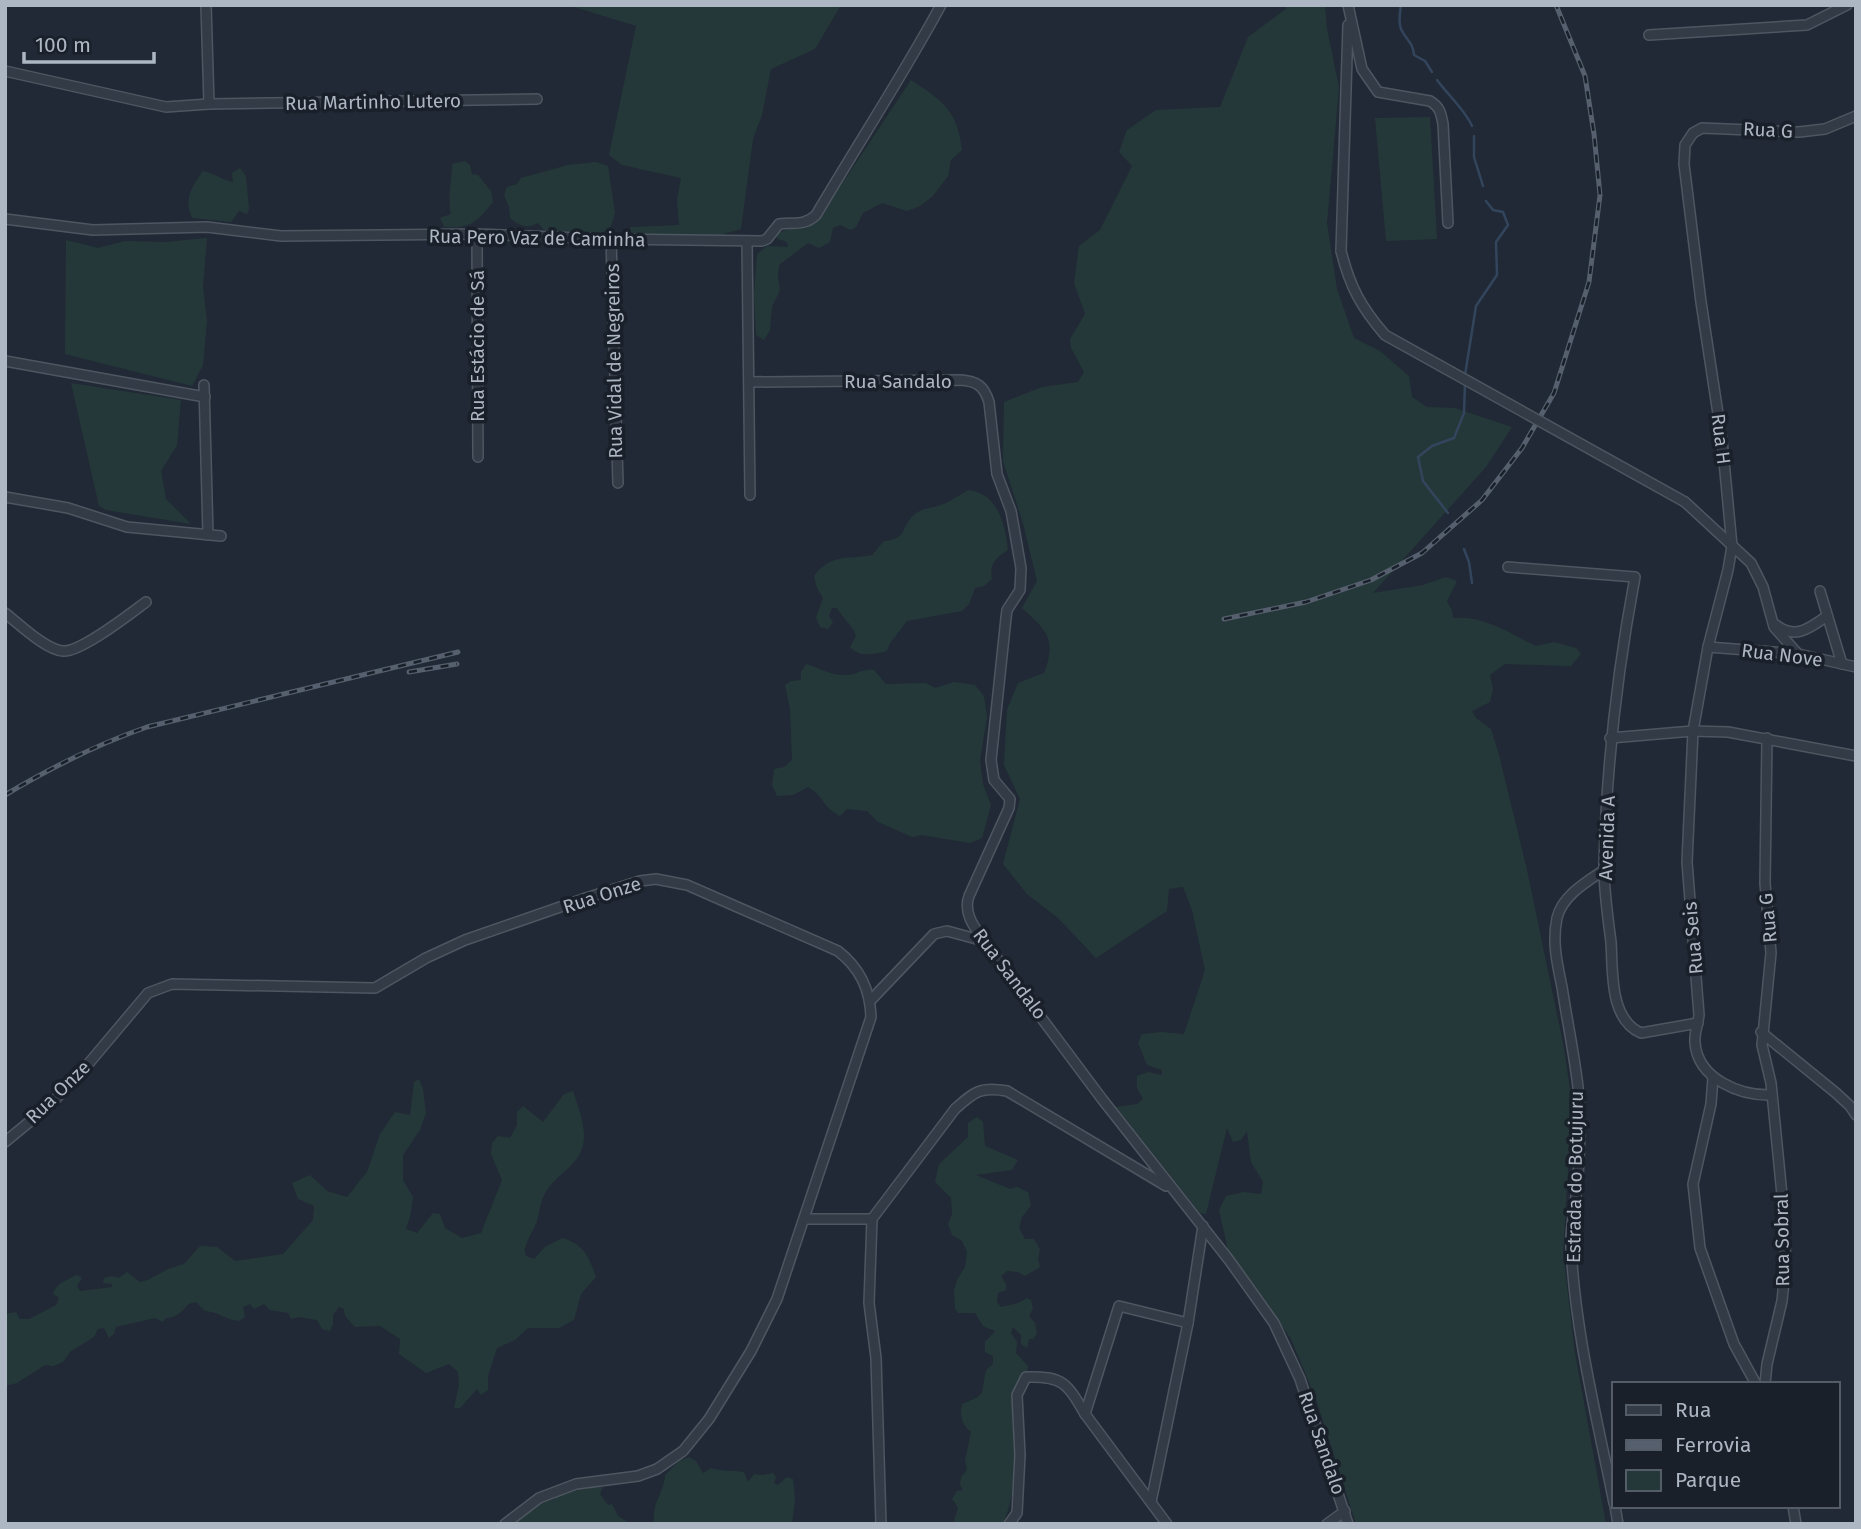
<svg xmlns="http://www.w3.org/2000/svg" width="1861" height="1529" font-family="'Fira Sans',sans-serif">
  <rect width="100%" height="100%" fill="#202935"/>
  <g fill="#253839">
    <path d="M568 5H841L815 49 771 69 762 115 753 139 741 229 716 236 625 235 623 231 632 227 679 225 677 200 681 178 622 165 609 155 636 26Z"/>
    <path d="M1287 5H1325L1327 29 1339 87 1327 223 1337 289 1354 338 1380 351 1409 376 1412 397 1427 407 1455 408 1512 427 1486 467 1373 593 1423 585 1446 577 1457 581 1447 601 1452 611 1453 618C1484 615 1509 633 1536 646L1554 642 1576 648 1581 654 1571 666 1505 664 1490 675 1493 689 1490 702 1472 711 1476 718 1491 729 1499 755 1527 870 1564 1048 1572 1104 1563 1253 1575 1353 1606 1524H1356L1316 1399 1291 1339 1228 1250 1219 1210 1226 1196 1243 1192 1261 1194 1263 1182 1251 1162 1247 1131 1241 1140 1233 1142 1227 1128 1206 1214 1200 1213 1116 1107 1137 1104 1143 1099 1137 1088V1076L1148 1072 1162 1075V1070L1147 1065 1138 1043 1142 1034 1161 1032 1184 1034 1205 970 1192 910 1183 887 1169 889 1167 911 1096 958 1058 918 1027 894 1003 864 1020 799 1004 765 1007 710 1018 683 1044 673C1057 639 1047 631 1022 608L1037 581 1023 523 1003 461 1004 402 1042 387 1078 382 1084 372 1071 348 1070 339 1085 314 1074 283 1079 246 1100 230 1132 166 1119 152 1127 130 1156 110 1220 107 1248 37 1286 9Z"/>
    <path d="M911 80C943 101 957 110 962 150L951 160 948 176 933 196 920 206 907 211 882 203 863 213 856 227 851 230 840 225 833 228 830 242 819 248 808 243 779 265 778 277 780 290 772 307 770 330 764 340 756 335 754 296 757 254 767 246 788 247 787 242 778 239 776 234C789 227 802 229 816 223Z"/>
    <path d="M1430 117 1437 239 1386 241 1375 118Z"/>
    <path d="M465 161 470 165 472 174 478 175 491 191 493 202C477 222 471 229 444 227L440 218 451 214C447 198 452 180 452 164Z"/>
    <path d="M596 162 608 166 615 213 610 229 600 233 544 230 538 223C526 229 520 226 510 218L509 207 504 195 507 187 517 184 521 178 568 165Z"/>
    <path d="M240 168 246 176 249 209 247 214 239 211 231 222 192 218C184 198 191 188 203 171 214 173 222 180 233 182L232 173Z"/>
    <path d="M207 238 203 287 207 321 203 365 192 386 65 354 66 240 98 248 125 241 165 242Z"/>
    <path d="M71 383 181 400 177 445 161 471 166 499 191 524 106 510 99 506Z"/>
    <path d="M969 490C998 494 1005 524 1008 550 996 558 989 563 992 579L984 586 975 588 969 604 962 611 907 621 890 643 887 651C874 654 860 658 850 647L856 636C852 624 843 619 837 608H832L829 616 833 622 828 629 820 627 816 617 823 598 817 588 814 576C831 553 847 560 872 555L884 541C907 539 901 528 912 517 920 508 928 509 938 506 948 503 959 495 969 490Z"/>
    <path d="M806 664C820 668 831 676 846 675 857 675 859 669 874 670L886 684 926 683 935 688 954 682 975 685 984 696 987 717 980 760 983 784 991 805 982 838 970 843 922 835 912 837 878 822 867 811 847 809 840 816C822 807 825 797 808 787L793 795 777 796 772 785 774 769 784 767 792 760 790 709 785 685 791 681 801 680V672Z"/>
    <path d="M419 1079 423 1089 426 1113 420 1130 403 1155V1180L413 1197 410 1217 406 1229 417 1233 433 1213 440 1214 445 1228 462 1238 481 1233 502 1180 491 1154 492 1143 498 1136 510 1138 517 1125V1112L523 1106 543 1122 564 1094 573 1091C578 1106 587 1129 583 1145 579 1164 562 1171 550 1186 541 1196 540 1209 537 1221 534 1230 528 1237 526 1246 524 1250 525 1252 526 1256L534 1259 545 1247 562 1238C584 1244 589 1257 596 1277L581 1294 574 1320 559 1328H528L515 1340 497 1348 488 1376V1390L481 1395 477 1389 460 1408H454L459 1385 458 1372 449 1364 426 1373 399 1354 400 1339 380 1326 355 1327 345 1316 344 1309 339 1307 333 1315V1324L330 1331 322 1329 317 1320 299 1317 291 1319 288 1313 270 1310 264 1304 254 1309 250 1304 243 1307 245 1317 239 1321C226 1320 219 1312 205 1311L196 1302 188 1304C182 1313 176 1317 166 1318L163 1322 155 1318 116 1327 114 1334 109 1338 104 1328 98 1329 94 1337 70 1352 63 1362 53 1366 45 1365 17 1383 5 1386V1314L16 1312 20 1319H29L56 1305 59 1298 53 1294C55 1284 68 1279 77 1275L82 1278 77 1286 80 1291 112 1287V1284L103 1283 104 1278 111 1276 119 1278 127 1272 140 1282 148 1280 168 1269 184 1264 200 1246 217 1247 235 1261 283 1254 313 1220 314 1206 298 1199 292 1183 310 1175 327 1191 347 1197 367 1172 380 1134 395 1112 410 1115 414 1082Z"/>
    <path d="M977 1117 983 1122 985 1146 1018 1160 1012 1170 976 1175 1010 1189 1017 1187 1028 1192 1031 1206 1022 1217 1019 1228 1025 1239H1034L1040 1249 1038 1259 1040 1267 1025 1276 1018 1272 1007 1271 1001 1276 1006 1284V1290L998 1293 997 1302 1001 1307 1018 1303 1027 1298 1031 1300 1033 1308 1029 1316 1035 1323 1037 1334 1033 1339H1029L1027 1348 1021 1344V1335L1013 1327 1011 1333 1017 1342 1016 1353 1028 1366 1027 1372C1004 1390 1014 1424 1015 1450 1015 1472 1013 1506 1002 1524H953L958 1508 952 1499 957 1491 963 1490 960 1485 961 1477 967 1470 965 1461 971 1432C961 1424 960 1415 962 1404 988 1394 980 1395 986 1370L993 1364V1356L985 1352V1342L995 1331 983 1326 975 1313H958L955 1309 954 1291 957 1280 965 1267 967 1252 962 1241 952 1235 948 1224 952 1214 951 1198 935 1182 939 1164 968 1137V1123Z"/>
    <path d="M689 1457 696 1461 703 1473 711 1468C722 1472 733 1470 744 1472L748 1482 754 1474 763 1475 773 1473 776 1477 774 1483 778 1485 787 1477 793 1479 795 1500 792 1524H654C652 1500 664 1494 665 1475L679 1461Z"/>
    <path d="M600 1485 603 1487 600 1494 608 1505 612 1504 618 1516 631 1524H512C525 1512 535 1502 553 1500L557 1495Z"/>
  </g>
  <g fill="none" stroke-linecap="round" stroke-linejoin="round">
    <g stroke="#33455d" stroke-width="2.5">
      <path d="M1401 5C1400 12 1398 22 1401 29 1406 40 1413 42 1414 55L1425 61 1432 72"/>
      <path d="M1437 80C1448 95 1465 110 1472 126"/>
      <path d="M1474 136V157L1483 186"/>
      <path d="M1465 375 1476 306 1497 275 1496 242 1508 225 1503 212 1493 210 1486 201"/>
      <path d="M1448 513 1423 481 1418 457 1432 446 1454 438 1464 413 1465 382"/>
      <path d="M1464 549 1469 562 1472 583"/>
    </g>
    <defs>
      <g id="minor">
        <path d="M206 5 209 104"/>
        <path d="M1348 5 1362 69 1378 92 1430 101C1440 107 1441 113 1443 124L1448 223"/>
        <path d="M1649 35 1807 25 1847 5"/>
        <path d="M5 71 166 107 209 104 537 99"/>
        <path d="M5 219 93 230 207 227 281 236 477 234 611 239 762 241 767 239 779 224C793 222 805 226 816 215 857 145 902 77 941 5"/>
        <path d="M477 234 478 457"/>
        <path d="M611 239 618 483"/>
        <path d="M747 242 750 495"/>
        <path d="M1341 251 1348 25"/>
        <path d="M5 361 205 397"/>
        <path d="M750 382 960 380C977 381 984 386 989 402L997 474 1011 511 1021 568 1020 590 1007 610 1006 618 991 760 994 780 1010 799 1009 808 969 896C963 913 974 927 984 941L1102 1099 1229 1260 1274 1323 1300 1379 1348 1524"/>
        <path d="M204 385 208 535"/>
        <path d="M5 497 68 508 127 527 221 536"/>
        <path d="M1685 502 1751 563 1763 587 1774 627 1798 654"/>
        <path d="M1508 567 1635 577C1617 673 1606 770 1604 868 1604 892 1608 918 1611 942 1613 971 1609 1019 1641 1033L1698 1023"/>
        <path d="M1820 591 1842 664"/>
        <path d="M5 613C19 624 46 650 63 651 80 653 131 613 146 602"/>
        <path d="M1776 625C1795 640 1810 628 1827 616"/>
        <path d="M1708 647 1798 654 1856 667"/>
        <path d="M1610 738 1693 731 1728 732 1856 756"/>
        <path d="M1604 870C1586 882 1562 896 1557 918 1552 942 1557 963 1562 987 1567 1020 1574 1053 1578 1087 1581 1120 1580 1155 1577 1188 1575 1207 1570 1227 1571 1246 1575 1333 1597 1418 1614 1503"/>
        <path d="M870 1001 934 934 947 931 984 941"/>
        <path d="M1761 1032 1836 1093 1850 1106 1856 1115"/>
        <path d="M1713 1077 1711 1104 1693 1184 1700 1248 1734 1344 1756 1384"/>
        <path d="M1772 1095C1740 1096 1698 1079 1695 1043 1694 1033 1698 1025 1699 1015L1687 862 1693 731 1708 647 1728 570 1732 546 1722 440 1701 302 1684 164 1685 145 1693 133 1702 128 1799 132 1825 129 1856 116"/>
        <path d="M5 1142 51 1104 84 1069 148 993 172 984 375 988 426 958 465 940 586 898 640 881 656 879 687 885 838 951C860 968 870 989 871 1017L777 1299 751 1351 709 1419 683 1451 657 1469 638 1476 576 1484 539 1498 505 1524"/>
        <path d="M804 1219H872"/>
        <path d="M1765 1384 1767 1364 1782 1301 1786 1262 1782 1195 1771 1083 1762 1045 1771 953 1765 883 1767 738"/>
        <path d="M1151 1502 1188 1323"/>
        <path d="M1615 1506 1618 1524"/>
        <path d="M1793 1506 1796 1524"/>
        <path d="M881 1524 876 1358 869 1303 872 1219 955 1109C974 1092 980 1086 1007 1091L1166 1186"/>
        <path d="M1009 1524 1017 1513 1020 1455 1017 1395 1026 1377C1063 1376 1067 1383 1085 1414"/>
        <path d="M1167 1524 1085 1414 1119 1306 1188 1323 1203 1226"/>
        <path d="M1327 1524 1345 1511"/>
      </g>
    </defs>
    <use href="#minor" stroke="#4e5661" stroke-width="12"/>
    <use href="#minor" stroke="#333b46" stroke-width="9"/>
    <defs>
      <g id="rail">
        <path d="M1224 619 1306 602 1371 580 1422 553 1482 500 1522 448 1554 393 1589 282 1600 195 1594 134 1585 76 1556 5"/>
        <path d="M409 672 457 664"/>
        <path d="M5 795C52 767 95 745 147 727L458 652"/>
      </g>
    </defs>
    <use href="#rail" stroke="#555f6d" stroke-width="5"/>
    <use href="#rail" stroke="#19202a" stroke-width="2.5" stroke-dasharray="8" stroke-linecap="butt"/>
    <defs>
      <path id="minor-bridge" d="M1341 251C1350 287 1361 307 1385 335L1685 502"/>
    </defs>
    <use href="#minor-bridge" stroke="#4e5661" stroke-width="12" stroke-linecap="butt"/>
    <use href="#minor-bridge" stroke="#333b46" stroke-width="9"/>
  </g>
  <g text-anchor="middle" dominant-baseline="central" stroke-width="7" stroke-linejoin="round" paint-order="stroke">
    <g font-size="19" fill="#adb6c3" stroke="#19202a">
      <text transform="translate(373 102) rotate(-1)">Rua Martinho Lutero</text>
      <text transform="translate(1768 130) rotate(3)">Rua G</text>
      <text transform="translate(537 238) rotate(1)">Rua Pero Vaz de Caminha</text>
      <text transform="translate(477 346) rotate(-90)">Rua Estácio de Sá</text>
      <text transform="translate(614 361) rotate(-91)">Rua Vidal de Negreiros</text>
      <text x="898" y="381">Rua Sandalo</text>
      <text transform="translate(1721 439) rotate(83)">Rua H</text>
      <text transform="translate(1782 655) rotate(7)">Rua Nove</text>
      <text transform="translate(1607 838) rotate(-88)">Avenida A</text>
      <text transform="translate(602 895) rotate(-18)">Rua Onze</text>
      <text transform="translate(1768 918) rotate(-95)">Rua G</text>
      <text transform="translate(1693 938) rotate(-95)">Rua Seis</text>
      <text transform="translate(1010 974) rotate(53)">Rua Sandalo</text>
      <text transform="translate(58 1092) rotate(-44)">Rua Onze</text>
      <text transform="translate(1575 1177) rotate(-89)">Estrada do Botujuru</text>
      <text transform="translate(1782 1240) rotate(-91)">Rua Sobral</text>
      <text transform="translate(1322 1443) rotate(71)">Rua Sandalo</text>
    </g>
  </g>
  <rect width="1861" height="1529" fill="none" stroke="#adb6c3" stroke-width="14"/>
  <rect x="1612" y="1382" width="228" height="126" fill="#19202a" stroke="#545c67" stroke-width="2"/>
  <rect x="1626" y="1405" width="35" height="10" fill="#333b46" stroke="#545c67" stroke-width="2"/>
  <text x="1675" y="1417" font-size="21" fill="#adb6c3">Rua</text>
  <rect x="1626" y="1440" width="35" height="10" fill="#555f6d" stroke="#545c67" stroke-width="2"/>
  <text x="1675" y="1452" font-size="21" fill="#adb6c3">Ferrovia</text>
  <rect x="1626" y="1470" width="35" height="21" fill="#253839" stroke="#545c67" stroke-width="2"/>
  <text x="1675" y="1487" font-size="21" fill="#adb6c3">Parque</text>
  <path d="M24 52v10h130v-10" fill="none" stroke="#adb6c3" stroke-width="3.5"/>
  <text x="35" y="52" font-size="21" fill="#adb6c3" stroke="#19202a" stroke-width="5" paint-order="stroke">100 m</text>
</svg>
